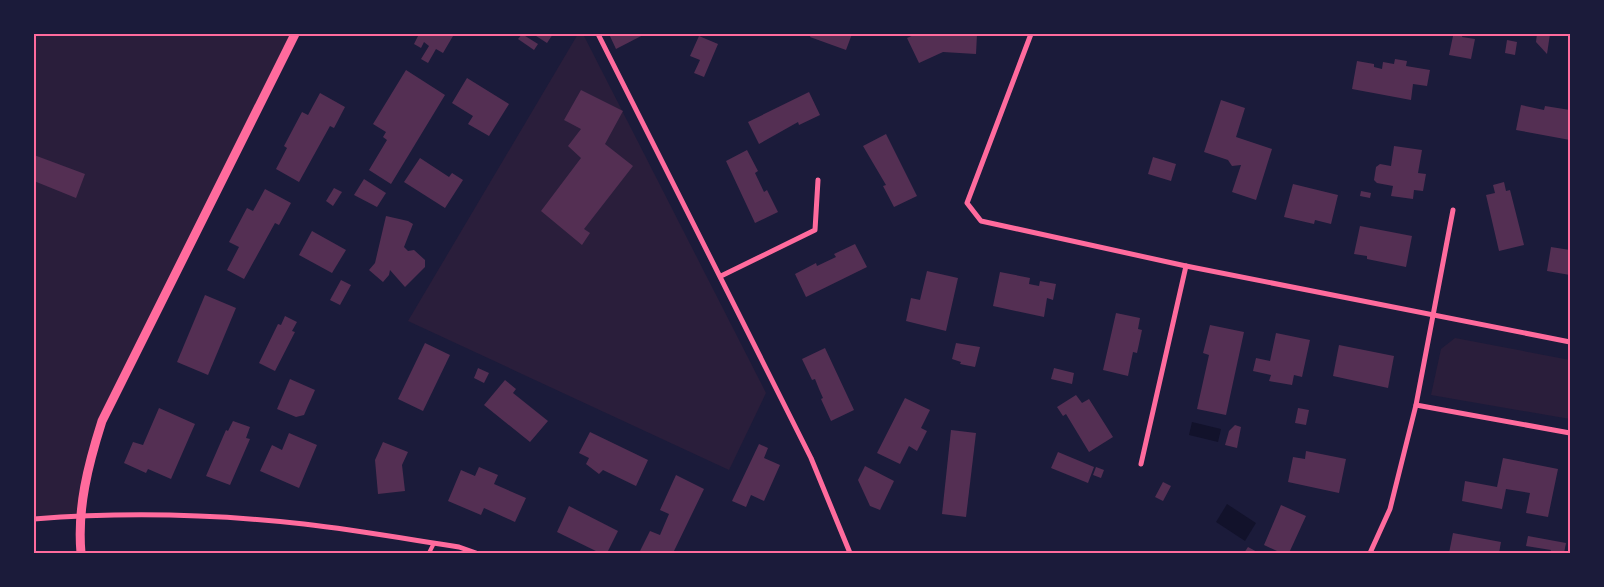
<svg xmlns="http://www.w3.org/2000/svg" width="1604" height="587" font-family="Ubuntu,sans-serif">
  <rect width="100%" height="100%" fill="#1b1b3a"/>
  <g fill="#2a1e3b">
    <path d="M34 34H295L102 421 80 515 34 519Z"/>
    <path d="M578 34H583L766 393 729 470 408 321Z"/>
    <path d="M1455 338 1570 360V419L1431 395 1441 349Z"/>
  </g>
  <g fill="#12122b">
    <path d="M1192 422 1221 429 1218 442 1189 435Z"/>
    <path d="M1227 504 1256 523 1245 541 1216 522Z"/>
  </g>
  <g fill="#542f53">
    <path d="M419 34H450L453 36 443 53 436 49 428 63 421 59 429 46 424 42 421 48 414 44Z"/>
    <path d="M522 34 538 44 534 50 518 39Z"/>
    <path d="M533 34H553L547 43Z"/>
    <path d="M609 34H645L616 49Z"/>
    <path d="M811 34H852L846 50 810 37Z"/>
    <path d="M916 34H977L976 54 943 52 919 63 907 38Z"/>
    <path d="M1449 34H1463L1462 37 1475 39 1471 59 1449 55 1453 36Z"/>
    <path d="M1537 34H1550L1547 54 1536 42Z"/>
    <path d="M699 36 718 44 704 77 694 73 700 60 690 56Z"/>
    <path d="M1507 40 1517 42 1515 55 1505 53Z"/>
    <path d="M1395 59 1407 61 1406 66 1430 70 1427 86 1413 84 1411 100 1352 89 1357 61 1374 64V67L1382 69 1383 62 1394 64Z"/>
    <path d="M406 70 445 95 391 184 369 170 387 140 383 137 386 132 373 124Z"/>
    <path d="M467 78 509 104 489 136 468 124 473 116 452 103Z"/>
    <path d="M581 90 623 111 605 144 633 166 584 229 590 233 582 245 541 211 581 158 568 146 581 129 564 120Z"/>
    <path d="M809 92 820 115 799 125 798 122 759 144 748 122Z"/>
    <path d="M320 93 345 107 334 128 330 126 299 182 276 169 287 148 284 146 302 112 308 115Z"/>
    <path d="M1221 100 1245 108 1236 137 1272 149 1256 200 1232 192 1241 165 1232 166 1228 160 1204 152Z"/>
    <path d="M1521 105 1544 110 1545 106 1570 110V140L1516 130Z"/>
    <path d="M886 134 917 196 894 207 883 186 886 185 863 146Z"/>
    <path d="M1394 146 1422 150 1418 173 1426 174 1423 191 1414 190 1413 199 1391 196 1393 186 1377 183 1374 180 1376 167 1380 164 1391 166Z"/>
    <path d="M747 150 758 171 755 173 764 192 767 190 778 212 755 223 726 161Z"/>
    <path d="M34 155 85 174 76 198 34 181Z"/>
    <path d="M1153 157 1176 164 1171 181 1148 174Z"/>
    <path d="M420 158 449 177 452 173 463 180 445 208 404 182Z"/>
    <path d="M364 179 386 193 377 207 354 195Z"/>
    <path d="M1504 182 1506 191 1510 190 1524 245 1499 251 1486 195 1495 193 1493 185Z"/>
    <path d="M1293 184 1338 195 1331 224 1315 220 1314 224 1284 217Z"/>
    <path d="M334 188 342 192 333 206 326 201Z"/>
    <path d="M265 189 291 203 279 225 275 223 244 279 227 270 239 247 229 242 247 208 253 211Z"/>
    <path d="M1361 191 1371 193 1370 198 1360 196Z"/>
    <path d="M386 216 408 221 413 224 404 247 408 251 414 250 425 260V267L405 287 390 270 389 275 383 282 369 270 375 263Z"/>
    <path d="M1360 226 1412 236 1406 267 1367 259V256L1354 254Z"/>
    <path d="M312 231 346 250 332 273 299 255Z"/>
    <path d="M855 244 867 267 806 297 795 274 816 263 817 266 836 257 834 254Z"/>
    <path d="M1551 247 1570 250V275L1547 271Z"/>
    <path d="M927 271 958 278 946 331 906 321 911 298 920 300Z"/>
    <path d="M1000 272 1030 278 1029 284 1039 286 1040 281 1056 284 1053 300 1047 298 1044 317 993 306Z"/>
    <path d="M341 280 351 285 340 305 330 300Z"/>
    <path d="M205 295 236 308 208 375 177 362Z"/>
    <path d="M1116 313 1140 318 1138 329 1142 330 1137 353 1133 352 1128 376 1103 370Z"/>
    <path d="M285 316 297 322 292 331 295 332 275 371 259 363 278 324 281 325Z"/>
    <path d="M1210 325 1244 332 1226 415 1197 409 1209 355 1203 353Z"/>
    <path d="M1276 333 1310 340 1302 377 1294 375 1292 385 1269 381 1271 375 1253 371 1256 358 1270 361Z"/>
    <path d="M425 343 450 355 423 411 398 399Z"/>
    <path d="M956 343 980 347 975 367 960 364 961 362 952 359Z"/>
    <path d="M1339 345 1394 356 1388 388 1333 376Z"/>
    <path d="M825 348 854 410 831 421 821 399 823 398 819 389 815 379 812 380 802 359Z"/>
    <path d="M478 368 489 373 484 383 474 378Z"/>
    <path d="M1054 368 1074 373 1072 384 1051 379Z"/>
    <path d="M290 379 315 390 304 415 296 417 277 409Z"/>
    <path d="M505 380 516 389 513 393 548 421 530 442 484 405Z"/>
    <path d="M1076 395 1082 403 1089 399 1113 437 1089 452 1066 414 1063 416 1057 407Z"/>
    <path d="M905 398 930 410 921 428 927 431 917 451 909 446 900 464 877 453Z"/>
    <path d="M159 408 195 424 171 479 148 469 146 473 124 463 133 442 143 445Z"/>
    <path d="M1298 408 1309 410 1306 425 1295 423Z"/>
    <path d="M233 421 250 427 246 438 250 439 230 485 206 476 226 430 228 431Z"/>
    <path d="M1235 425 1241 427 1237 448 1225 445 1229 431Z"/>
    <path d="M951 430 976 433 966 517 942 514Z"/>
    <path d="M590 432 648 460 636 486 603 470 599 474 586 464 589 458 579 453Z"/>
    <path d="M289 433 317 445 299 488 260 471 272 445 282 450Z"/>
    <path d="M383 442 408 452 402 465 405 491 378 494 375 460Z"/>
    <path d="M759 444 768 448 764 458 780 465 764 501 751 495 746 507 732 501Z"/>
    <path d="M1306 451 1346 459 1339 493 1288 482 1293 457 1305 459Z"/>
    <path d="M1058 452 1094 467 1088 483 1051 468Z"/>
    <path d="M1503 458 1558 469 1548 517 1526 513 1530 493 1506 489 1502 509 1462 501 1465 481 1497 487Z"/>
    <path d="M865 466 894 481 880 510 870 506 858 480Z"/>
    <path d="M479 467 498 475 494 484 526 498 515 522 484 508 481 515 448 501 461 470 475 476Z"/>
    <path d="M1096 467 1104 470 1101 478 1093 475Z"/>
    <path d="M676 475 704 489 673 553H639L650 531 660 535 669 514 660 510Z"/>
    <path d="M1163 482 1171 486 1163 501 1155 497Z"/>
    <path d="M1281 505 1306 516 1289 553H1276L1277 551 1264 545Z"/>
    <path d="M569 506 618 531 607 553H600L557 532Z"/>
    <path d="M1453 533 1501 542 1499 553H1449Z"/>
    <path d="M1528 536 1566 543 1564 553H1550L1551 550 1526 546Z"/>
    <path d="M1248 547 1259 553H1244Z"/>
  </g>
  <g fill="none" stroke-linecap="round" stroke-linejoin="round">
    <path stroke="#ff6b9d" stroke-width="4" d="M429 553 434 543"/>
    <g stroke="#ff6b9d" stroke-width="5">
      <path d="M598 34 811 458 850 553"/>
      <path d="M1031 34 967 203 981 221 1186 266 1570 342"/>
      <path d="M721 276 815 230 818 180"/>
      <path d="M1416 405 1570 433"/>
      <path d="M1141 464 1186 266"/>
      <path d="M34 519C123 512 214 514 304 524 356 530 407 539 459 547L476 553"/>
      <path d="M1370 553 1390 509 1416 405 1453 210"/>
    </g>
    <path stroke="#ff6b9d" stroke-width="9" d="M81 553C77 508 88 465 102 421L295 34"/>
  </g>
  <rect width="1604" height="587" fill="none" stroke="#1b1b3a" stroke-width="70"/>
  <rect x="35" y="35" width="1534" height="517" fill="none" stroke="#ff6b9d" stroke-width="2"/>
</svg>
